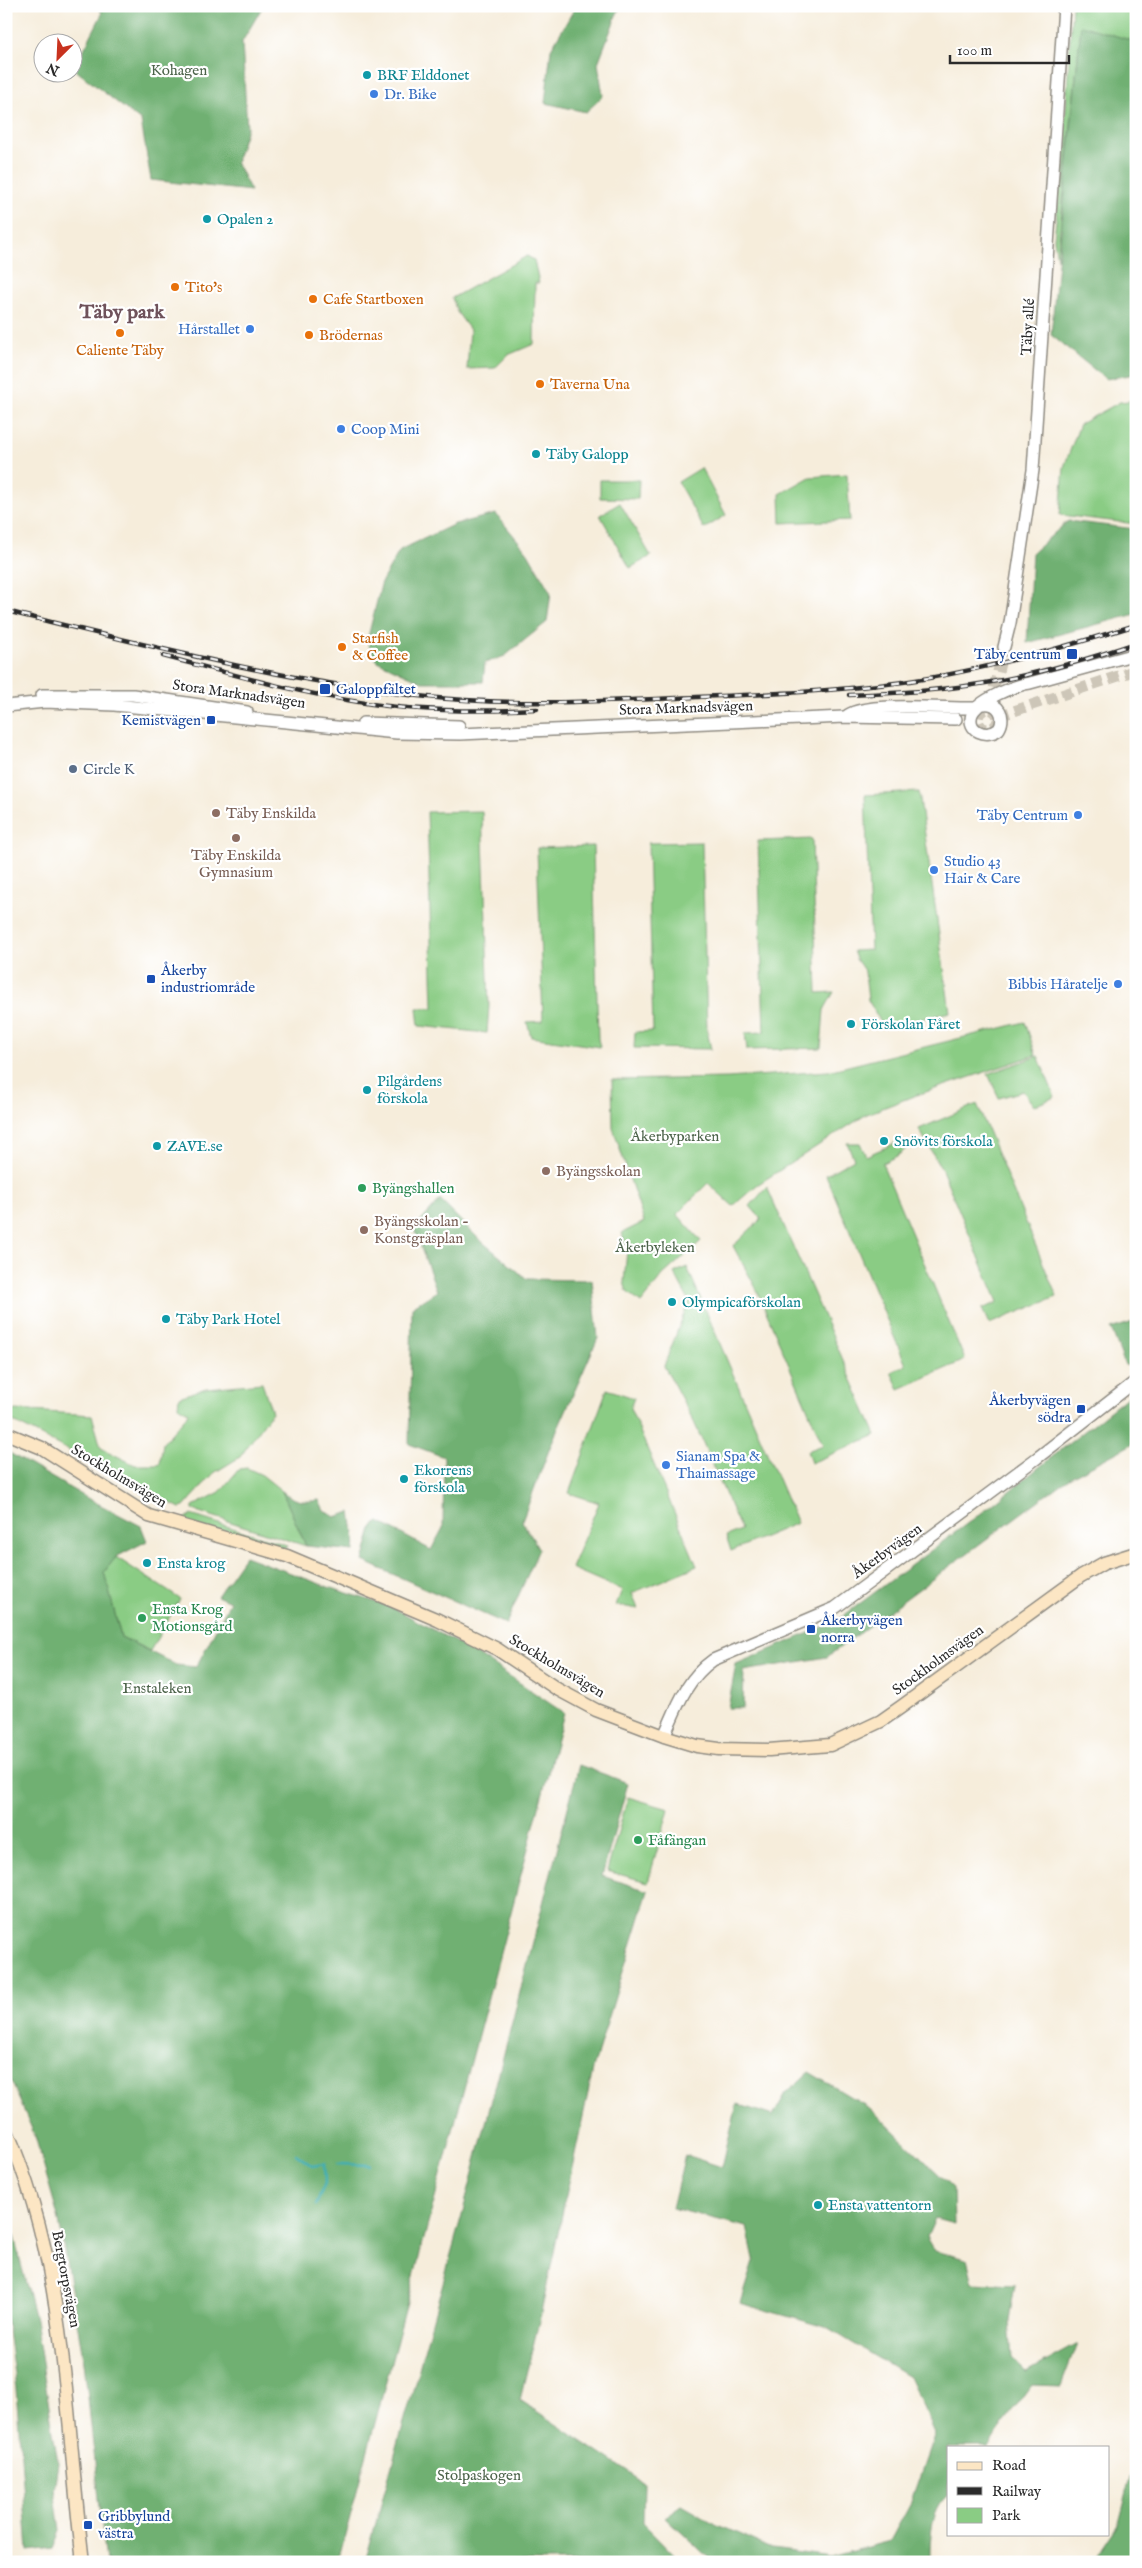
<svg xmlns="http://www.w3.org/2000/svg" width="1142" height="2568" font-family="'IM FELL English',serif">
  <rect width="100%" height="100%" fill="#fff"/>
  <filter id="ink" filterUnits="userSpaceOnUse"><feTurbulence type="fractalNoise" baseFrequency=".02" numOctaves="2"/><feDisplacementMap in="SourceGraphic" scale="10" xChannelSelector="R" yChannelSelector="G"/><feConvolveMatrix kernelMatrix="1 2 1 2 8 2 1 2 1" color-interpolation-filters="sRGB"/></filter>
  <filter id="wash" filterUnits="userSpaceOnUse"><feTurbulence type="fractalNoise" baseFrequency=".0096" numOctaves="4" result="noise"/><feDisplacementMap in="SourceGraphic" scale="20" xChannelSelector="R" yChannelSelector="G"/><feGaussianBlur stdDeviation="1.12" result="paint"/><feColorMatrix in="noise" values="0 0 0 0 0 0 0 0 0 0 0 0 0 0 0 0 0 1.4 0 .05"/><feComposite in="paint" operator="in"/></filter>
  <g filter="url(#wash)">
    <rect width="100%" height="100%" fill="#f6eddb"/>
    <g fill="#8acc84" stroke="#5a7c58">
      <path d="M1072 6H1136V42L1081 26 1057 259 1054 239 1063 158Z"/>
      <path d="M527 256 534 260 539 283H535L534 344 508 355 495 368 467 369 470 330 457 312 452 298Z"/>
      <path d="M1136 400V524L1060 515 1064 467 1080 424 1120 402Z"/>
      <path d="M701 468 726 515 704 529 678 482Z"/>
      <path d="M847 474 850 520 781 523 780 494 810 477Z"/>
      <path d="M600 480H639L638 499 600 498Z"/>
      <path d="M620 503 651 556 630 568 600 515Z"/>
      <path d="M919 792 950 1012 884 1028 868 1000 865 972 856 959 853 951 871 950 865 795Z"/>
      <path d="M482 811 489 1006 487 1033 419 1026 417 1008H433L427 812Z"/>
      <path d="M812 839 817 993 834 992 824 1010 821 1048 747 1050 745 1033 764 1032 758 841Z"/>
      <path d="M702 842 707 1031 711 1049 634 1048 635 1032 653 1031 648 843Z"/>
      <path d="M593 846 598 1039 600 1047 531 1037 527 1022 543 1021 537 848Z"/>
      <path d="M1025 1022 1036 1055 911 1097 867 1114 757 1185 733 1206 708 1183 677 1214 701 1241 663 1275 641 1303 627 1292 624 1282 627 1251 622 1233 644 1222 613 1128 612 1080 728 1078 828 1071Z"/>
      <path d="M1038 1056 1055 1097 1034 1106 1023 1091 999 1098 988 1074Z"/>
      <path d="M977 1104 1057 1297 989 1324 982 1309 998 1302 942 1170 919 1129Z"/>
      <path d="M902 1140 906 1149 897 1156 882 1163 965 1360 899 1389 891 1372 906 1365 826 1175 854 1159 847 1143H860L866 1156Z"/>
      <path d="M767 1187 876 1435 811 1463 807 1451 823 1445 756 1288 733 1246 761 1219 750 1206Z"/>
      <path d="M687 1267 797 1523 731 1551 726 1536 741 1530 694 1422 664 1366 689 1301 674 1273Z"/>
      <path d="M262 1383 272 1412 240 1457 214 1473 184 1507 180 1508 6 1418V1412L16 1410 92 1415 101 1448 135 1465H158L160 1463 163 1443 185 1418 188 1412 178 1406 179 1397 206 1388Z"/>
      <path d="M607 1389 634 1398 630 1408 697 1566 632 1593 638 1609 616 1605 622 1590 571 1568 599 1503 569 1493Z"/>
      <path d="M247 1468 262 1475 282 1491 306 1546 193 1510V1506L220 1492 239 1469Z"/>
      <path d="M191 1515 284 1544 287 1546 283 1551 179 1522Z"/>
      <path d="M116 1557 180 1599 150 1651 121 1637 104 1572Z"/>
      <path d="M628 1797 669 1809 648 1882 607 1871Z"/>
    </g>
    <g fill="#6fb072" stroke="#4d6e4e">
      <path d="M99 6H263L242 42 247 128 236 162 251 191 151 180 141 121 74 69 102 14Z"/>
      <path d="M576 6H620L598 63 603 96 586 112 545 103 551 49Z"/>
      <path d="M1081 25 1136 42V374L1106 379 1051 335Z"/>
      <path d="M496 514 528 553 551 593 547 622 505 656 485 663 483 682H422L377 661 367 641 382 581 400 550 455 524Z"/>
      <path d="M1068 521 1136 529V614L1027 643 1032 553Z"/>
      <path d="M440 1200 480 1240 527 1279 592 1280 598 1338 552 1442 522 1521 539 1549 506 1624 363 1561 373 1526 379 1522 431 1550 443 1528 444 1457 409 1444 412 1307 437 1291 414 1229Z"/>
      <path d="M1136 1321V1366L1134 1367 1125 1365 1111 1329Z"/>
      <path d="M1136 1390V1442L1069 1478 827 1657 744 1671 743 1708H728L736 1664 835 1622 988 1508Z"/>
      <path d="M6 1451 87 1498 141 1526 147 1541 116 1557 104 1572 121 1637 176 1665 196 1667 230 1602 217 1596 245 1556 331 1588 392 1607 477 1654 564 1713 338 2562H106L84 2362 58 2216 35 2136 6 2069Z"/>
      <path d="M282 1491C294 1501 304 1503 319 1500L324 1510 335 1517 351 1512 355 1540 354 1551 306 1546Z"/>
      <path d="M579 1765 628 1783 602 1876 648 1891 594 2065 541 2313 520 2400 644 2483 643 2523 681 2562H365L463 2211Z"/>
      <path d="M809 2072 871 2109 953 2188 954 2224 935 2219 927 2237 935 2251 967 2259 973 2283 1015 2285 1009 2321 1012 2359 1026 2372 1077 2344 1061 2386 1032 2385 1004 2422 989 2447H948V2496C930 2511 930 2540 930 2562H713L665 2517 682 2505 712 2522 772 2549 830 2557 890 2541 911 2502 935 2433 909 2377 826 2327 740 2303 754 2259 747 2227 672 2208 685 2155 722 2167 737 2104 773 2116 786 2093Z"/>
      <path d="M6 2205 35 2319 58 2463 54 2489 60 2531 53 2548 28 2551 16 2389 6 2316Z"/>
      <path d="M1136 2458V2562H1093L1119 2523Z"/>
    </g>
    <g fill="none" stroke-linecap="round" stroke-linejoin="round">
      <g stroke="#3daeb6" stroke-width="2.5">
        <path d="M296 2154 312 2166 324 2164 325 2183 316 2205"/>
        <path d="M337 2164 369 2165"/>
      </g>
    </g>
  </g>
  <g filter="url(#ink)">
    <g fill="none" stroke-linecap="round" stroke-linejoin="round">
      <g stroke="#cdc6b8" stroke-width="11" stroke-dasharray="11 5.5" stroke-linecap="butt">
        <path d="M990 704 1004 647"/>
        <circle cx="988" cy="719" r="10"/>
        <path d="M999 716 1136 670"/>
      </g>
      <defs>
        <g id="tertiary">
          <path d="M1004 647 1010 623 1033 470 1064 6"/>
          <path d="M42 695H133L247 712"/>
          <path d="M983 704C999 702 1006 716 999 729 987 739 966 731 972 714 978 700 1016 685 1030 683L1136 654"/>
          <path d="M6 706 45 702 114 705 397 733 460 734 844 717 956 719"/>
          <path d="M848 715C868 701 949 709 976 708"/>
          <path d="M363 723 459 726"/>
          <path d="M664 1736C677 1707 686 1679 713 1660L835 1608 1037 1458 1136 1381"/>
        </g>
        <g id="secondary">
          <path d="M6 1433 42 1448 149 1516 287 1556 438 1620 497 1649 557 1689 596 1710 664 1736 697 1746 719 1749 769 1750 830 1745 881 1721 901 1707 1081 1576 1104 1563 1136 1553"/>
          <path d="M6 2129C67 2266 65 2416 83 2562"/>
        </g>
      </defs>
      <use href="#tertiary" stroke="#908c83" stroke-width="14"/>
      <use href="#secondary" stroke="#908c83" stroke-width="15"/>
      <use href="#tertiary" stroke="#fff" stroke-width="11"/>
      <use href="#secondary" stroke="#fce6c4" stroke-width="12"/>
      <defs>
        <g id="rail">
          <path d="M6 611C142 644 278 680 418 696 504 706 591 702 677 698 761 694 846 692 929 678 999 666 1068 646 1136 625"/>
          <path d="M163 656C228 673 293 692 359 702 418 712 477 712 537 709"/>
          <path d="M849 695C900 693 952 690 1002 680 1048 671 1092 658 1136 643"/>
        </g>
      </defs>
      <use href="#rail" stroke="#2b2b2b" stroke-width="4.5"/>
      <use href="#rail" stroke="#fff" stroke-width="2.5" stroke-dasharray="8" stroke-linecap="butt"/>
    </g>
  </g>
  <g fill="#0f9aa8" stroke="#fff" stroke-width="2">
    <circle cx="367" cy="75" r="5"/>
    <circle cx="207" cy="219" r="5"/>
    <circle cx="536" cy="454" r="5"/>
    <circle cx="851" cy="1024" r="5"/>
    <circle cx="367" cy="1090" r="5"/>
    <circle cx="884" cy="1141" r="5"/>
    <circle cx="157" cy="1146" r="5"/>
    <circle cx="672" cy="1302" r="5"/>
    <circle cx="166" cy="1319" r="5"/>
    <circle cx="404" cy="1479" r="5"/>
    <circle cx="147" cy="1563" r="5"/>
    <circle cx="818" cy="2205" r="5"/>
  </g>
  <g fill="#3f7fe0" stroke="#fff" stroke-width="2">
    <circle cx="374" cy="94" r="5"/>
    <circle cx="250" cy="329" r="5"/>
    <circle cx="341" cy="429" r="5"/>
    <circle cx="1078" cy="815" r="5"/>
    <circle cx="934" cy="870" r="5"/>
    <circle cx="1118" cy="984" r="5"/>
    <circle cx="666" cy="1465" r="5"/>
  </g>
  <g fill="#e8710a" stroke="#fff" stroke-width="2">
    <circle cx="175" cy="287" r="5"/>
    <circle cx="313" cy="299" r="5"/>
    <circle cx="120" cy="333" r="5"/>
    <circle cx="309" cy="335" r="5"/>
    <circle cx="540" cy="384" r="5"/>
    <circle cx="342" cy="647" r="5"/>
  </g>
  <g fill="#1a4fb4" stroke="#fff" stroke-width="2">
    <rect x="1066" y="648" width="12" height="12" rx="2.5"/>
    <rect x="319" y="683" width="12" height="12" rx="2.5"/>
    <rect x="206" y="715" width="10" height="10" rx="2.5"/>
    <rect x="146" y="974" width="10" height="10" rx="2.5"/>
    <rect x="1076" y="1404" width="10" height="10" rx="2.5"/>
    <rect x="806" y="1624" width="10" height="10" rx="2.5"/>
    <rect x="83" y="2520" width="10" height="10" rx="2.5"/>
  </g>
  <circle fill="#5c6f8a" stroke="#fff" stroke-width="2" cx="73" cy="769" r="5"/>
  <g fill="#8d6e63" stroke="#fff" stroke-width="2">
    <circle cx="216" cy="813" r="5"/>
    <circle cx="236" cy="838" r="5"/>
    <circle cx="546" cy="1171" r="5"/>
    <circle cx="364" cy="1230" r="5"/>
  </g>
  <g fill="#2e9e5b" stroke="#fff" stroke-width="2">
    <circle cx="362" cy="1188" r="5"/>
    <circle cx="142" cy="1618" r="5"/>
    <circle cx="638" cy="1840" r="5"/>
  </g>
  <g text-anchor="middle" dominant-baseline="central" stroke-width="4.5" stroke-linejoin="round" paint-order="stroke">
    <g font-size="15" fill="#4c634a" stroke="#fff">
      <text x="179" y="70">Kohagen</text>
      <text x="675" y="1136">Åkerbyparken</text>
      <text x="655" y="1247">Åkerbyleken</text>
      <text x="157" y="1688">Enstaleken</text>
      <text x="479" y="2475">Stolpaskogen</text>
    </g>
    <g font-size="15" fill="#0d838f" stroke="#fff" text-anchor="start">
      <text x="377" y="75">BRF Elddonet</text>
      <text x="217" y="219">Opalen 2</text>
      <text x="546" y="454">Täby Galopp</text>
      <text x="861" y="1024">Förskolan Fåret</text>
      <text x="377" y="1081">Pilgårdens<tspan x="377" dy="17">förskola</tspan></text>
      <text x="894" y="1141">Snövits förskola</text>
      <text x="167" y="1146">ZAVE.se</text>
      <text x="682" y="1302">Olympicaförskolan</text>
      <text x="176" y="1319">Täby Park Hotel</text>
      <text x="414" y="1470">Ekorrens<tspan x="414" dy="17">förskola</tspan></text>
      <text x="157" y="1563">Ensta krog</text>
      <text x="828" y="2205">Ensta vattentorn</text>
    </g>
    <g font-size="15" fill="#366cbe" stroke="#fff" text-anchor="start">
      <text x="384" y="94">Dr. Bike</text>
      <text x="240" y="329" text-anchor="end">Hårstallet</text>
      <text x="351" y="429">Coop Mini</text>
      <text x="1068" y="815" text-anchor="end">Täby Centrum</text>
      <text x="944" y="861">Studio 43<tspan x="944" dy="17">Hair &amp; Care</tspan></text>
      <text x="1108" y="984" text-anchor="end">Bibbis Håratelje</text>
      <text x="676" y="1456">Sianam Spa &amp;<tspan x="676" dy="17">Thaimassage</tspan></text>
    </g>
    <g font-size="15" fill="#c56008" stroke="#fff" text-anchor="start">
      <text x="185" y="287">Tito's</text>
      <text x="323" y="299">Cafe Startboxen</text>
      <text x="319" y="335">Brödernas</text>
      <text x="120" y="350" text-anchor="middle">Caliente Täby</text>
      <text x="550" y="384">Taverna Una</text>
      <text x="352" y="638">Starfish<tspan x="352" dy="17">&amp; Coffee</tspan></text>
    </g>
    <g font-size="15" fill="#2b2b2b" stroke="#fff">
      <text transform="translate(1028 327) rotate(-87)">Täby allé</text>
      <text transform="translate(239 694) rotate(8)">Stora Marknadsvägen</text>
      <text transform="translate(686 708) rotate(-2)">Stora Marknadsvägen</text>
      <text transform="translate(119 1476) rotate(31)">Stockholmsvägen</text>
      <text transform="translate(887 1551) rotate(-36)">Åkerbyvägen</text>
      <text transform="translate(938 1660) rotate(-36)">Stockholmsvägen</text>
      <text transform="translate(557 1666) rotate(31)">Stockholmsvägen</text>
      <text transform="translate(66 2279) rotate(79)">Bergtorpsvägen</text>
    </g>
    <g font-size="15" fill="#164399" stroke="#fff" text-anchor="start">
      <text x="1061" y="654" text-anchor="end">Täby centrum</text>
      <text x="336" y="689">Galoppfältet</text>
      <text x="201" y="720" text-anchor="end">Kemistvägen</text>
      <text x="161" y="970">Åkerby<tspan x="161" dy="17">industriområde</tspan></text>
      <text x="1071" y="1400" text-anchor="end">Åkerbyvägen<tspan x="1071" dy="17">södra</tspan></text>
      <text x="821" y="1620">Åkerbyvägen<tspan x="821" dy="17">norra</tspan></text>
      <text x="98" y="2516">Gribbylund<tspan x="98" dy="17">västra</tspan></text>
    </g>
    <g font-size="15" fill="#4e5e75" stroke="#fff" text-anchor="start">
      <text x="83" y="769">Circle K</text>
    </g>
    <g font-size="15" fill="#785e54" stroke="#fff" text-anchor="start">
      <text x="226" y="813">Täby Enskilda</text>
      <text x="236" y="855" text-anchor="middle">Täby Enskilda<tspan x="236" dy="17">Gymnasium</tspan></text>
      <text x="556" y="1171">Byängsskolan</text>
      <text x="374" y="1221">Byängsskolan -<tspan x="374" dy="17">Konstgräsplan</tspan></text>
    </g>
    <g font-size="15" fill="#27864d" stroke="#fff" text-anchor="start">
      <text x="372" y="1188">Byängshallen</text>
      <text x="152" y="1609">Ensta Krog<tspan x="152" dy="17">Motionsgård</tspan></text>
      <text x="648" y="1840">Fåfängan</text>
    </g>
    <g font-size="20" font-weight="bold" fill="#6f525b" stroke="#fff">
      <text x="122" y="312">Täby park</text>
    </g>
  </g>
  <rect width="1142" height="2568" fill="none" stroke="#fff" stroke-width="25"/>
  <rect x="947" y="2446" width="162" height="90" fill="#ffffff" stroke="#aaaaaa"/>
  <rect x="957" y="2462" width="25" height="8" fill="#fce6c4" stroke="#aaaaaa"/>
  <text x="992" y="2470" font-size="15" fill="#2b2b2b">Road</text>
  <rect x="957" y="2487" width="25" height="8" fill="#2b2b2b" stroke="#aaaaaa"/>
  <text x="992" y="2496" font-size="15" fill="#2b2b2b">Railway</text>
  <rect x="957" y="2508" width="25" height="15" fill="#8acc84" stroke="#aaaaaa"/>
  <text x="992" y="2520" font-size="15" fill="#2b2b2b">Park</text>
  <g transform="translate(58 58) rotate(204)"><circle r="24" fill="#ffffff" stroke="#aaaaaa"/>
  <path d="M0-4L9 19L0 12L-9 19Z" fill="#c8321e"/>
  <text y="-8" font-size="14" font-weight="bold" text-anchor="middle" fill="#2b2b2b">N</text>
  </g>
  <path d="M950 55v8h119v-8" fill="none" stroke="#2b2b2b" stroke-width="2.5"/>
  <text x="957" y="55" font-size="15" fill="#2b2b2b" stroke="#ffffff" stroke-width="4" paint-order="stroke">100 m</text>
</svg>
